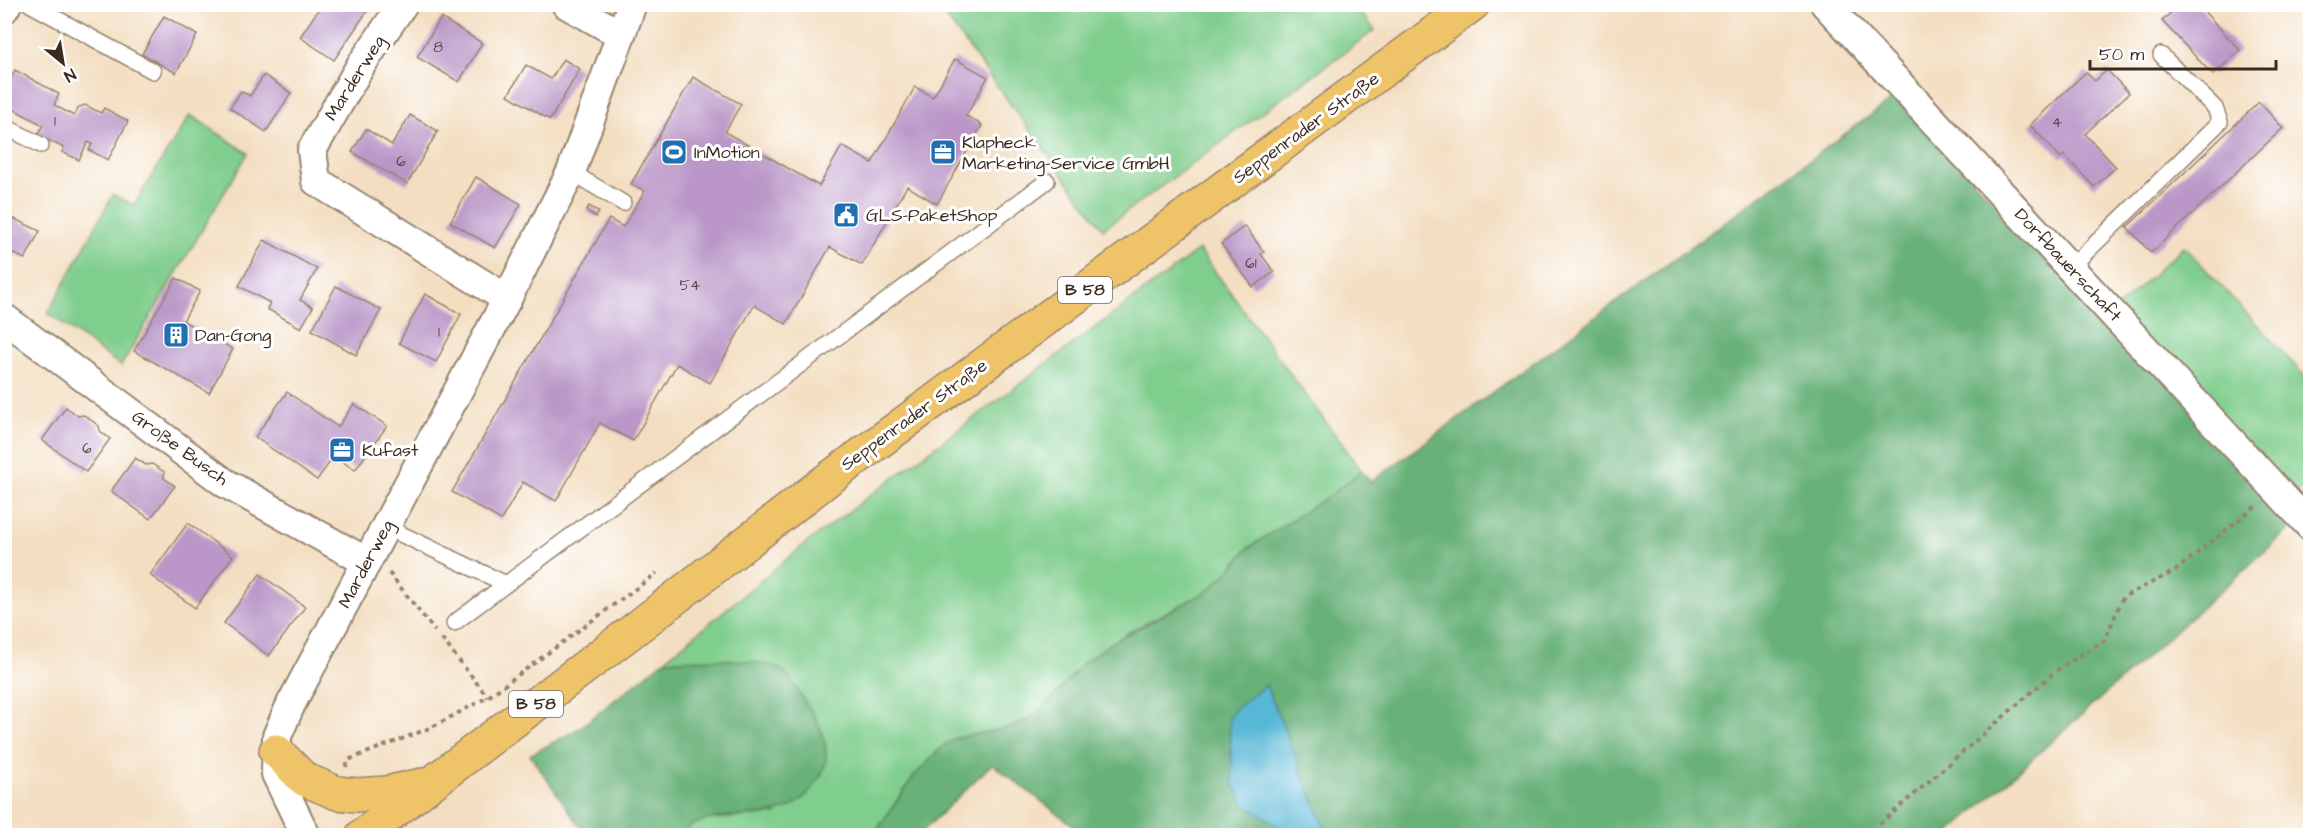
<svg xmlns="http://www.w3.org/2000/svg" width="2315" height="840" font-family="'Architects Daughter',sans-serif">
  <rect width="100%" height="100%" fill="#fff"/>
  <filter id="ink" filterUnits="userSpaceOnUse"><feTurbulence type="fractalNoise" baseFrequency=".0167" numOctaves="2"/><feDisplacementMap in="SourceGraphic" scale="12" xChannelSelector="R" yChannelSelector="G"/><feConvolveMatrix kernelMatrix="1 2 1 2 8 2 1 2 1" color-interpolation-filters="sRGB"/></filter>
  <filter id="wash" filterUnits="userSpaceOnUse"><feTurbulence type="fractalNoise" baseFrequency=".008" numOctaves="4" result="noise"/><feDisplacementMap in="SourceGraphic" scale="24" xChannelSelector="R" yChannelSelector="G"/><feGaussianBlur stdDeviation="1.35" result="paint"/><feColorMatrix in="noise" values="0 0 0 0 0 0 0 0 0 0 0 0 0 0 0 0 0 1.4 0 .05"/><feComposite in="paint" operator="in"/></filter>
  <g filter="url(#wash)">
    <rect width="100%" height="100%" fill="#f3dec1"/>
    <g fill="#80ce8d" stroke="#5e7c56" stroke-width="1.5">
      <path d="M937 5H1353L1375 30 1103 229Z"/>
      <path d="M190 115 248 153 121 366 48 313 113 195 134 205Z"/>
      <path d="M2184 246 2310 382V481L2292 496 2115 310Z"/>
      <path d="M1199 250 1362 471 1329 496 1248 548 1230 570 1206 592 1130 631 1083 663 1047 705 1033 716 1012 727 988 733 914 776 873 835H684L687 828 701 820 776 814 665 660 805 544Z"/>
    </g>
    <g fill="#68b178" stroke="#526e4b" stroke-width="1.5">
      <path d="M1894 98 2300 520 1947 835H1086L992 764 919 835 873 836 914 776 944 745 956 738 1012 727 1033 716 1047 705 1083 663 1111 643 1206 592 1230 570 1248 548 1329 496 1362 471 1371 482Z"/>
      <path d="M726 659C744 662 774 660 787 675 795 685 802 698 810 709 823 728 833 756 820 777 785 838 734 800 687 828L684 835H586L530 755 578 729 665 660Z"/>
    </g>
    <path fill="#57b7d6" stroke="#49707a" stroke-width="1.5" d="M1266 685 1328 835H1286L1270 820 1245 806 1233 784 1229 720 1235 709Z"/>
    <g id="blocks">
      <g fill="#ba97c8">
        <path d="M322 4H372L334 60 300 37Z"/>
        <path d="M2180 4H2197L2240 50 2213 75 2162 21Z"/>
        <path d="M164 16 197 35 176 73 142 54Z"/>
        <path d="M441 18 482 43 459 82 417 57Z"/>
        <path d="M563 59 580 69 550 120 508 95 526 65 551 79Z"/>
        <path d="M955 59 988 77 966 116 982 125 937 204 907 186 862 265 830 247 786 324 754 305 710 383 677 364 633 441 600 423 556 501 523 482 501 520 452 492 609 219 623 227 645 191 631 184 693 77 741 104 725 132 819 186 842 146 872 163 915 87 933 97Z"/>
        <path d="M15 70 59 94 54 105 74 116 79 107 85 105 101 113 104 108 128 121 108 160 89 150 92 144 88 142 79 160 62 152 64 148 38 135 43 125 4 104V92Z"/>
        <path d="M2107 70 2129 93 2085 134 2116 167 2094 187 2064 155 2061 158 2030 125 2086 72 2095 81Z"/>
        <path d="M264 75 291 93 266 132 230 108 241 91 250 96Z"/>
        <path d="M2259 102 2283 128 2151 253 2127 227Z"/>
        <path d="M410 115 438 131 407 184 352 152 366 129 392 145Z"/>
        <path d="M476 177 521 204 495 248 450 222Z"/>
        <path d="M589 206 599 212 596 217 586 211Z"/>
        <path d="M4 214 40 231 25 259 4 249Z"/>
        <path d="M1245 226 1264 252 1261 254 1274 272 1253 287 1221 244Z"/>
        <path d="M264 240 317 269 300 300 313 307 301 328 267 309 270 303 239 286Z"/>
        <path d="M176 278 200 291 183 321 233 349 209 393 134 351Z"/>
        <path d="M336 286 381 310 356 355 312 330Z"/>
        <path d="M425 294 461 314 436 362 399 343Z"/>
        <path d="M287 392 338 427 354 404 387 426 355 470 334 456 317 480 255 437Z"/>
        <path d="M66 407 78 416 84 415 99 426 100 431 110 439 86 472 42 440Z"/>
        <path d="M135 458 146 465 152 464 164 472V478L175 486 150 519 111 491Z"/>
        <path d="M188 523 233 556 195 608 150 575Z"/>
        <path d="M260 574 305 607 269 656 224 623Z"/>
      </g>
    </g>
  </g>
  <g filter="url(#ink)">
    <use href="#blocks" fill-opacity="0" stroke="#978470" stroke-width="1.5"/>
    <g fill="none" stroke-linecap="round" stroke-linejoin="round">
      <defs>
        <g id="lane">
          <path d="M30 4 153 71"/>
          <path d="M4 126 41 145"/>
          <path d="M571 172 623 203"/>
          <path d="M2070 268 2220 122 2215 108 2161 55"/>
          <path d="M386 527 506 584"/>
          <path d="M454 623 1047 181"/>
        </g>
        <g id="street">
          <path d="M403 4 361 65 312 150 316 181 507 299"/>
          <path d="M566 4 620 34"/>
          <path d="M1825 4 2310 526"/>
          <path d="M4 9 7 4"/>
          <path d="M4 318 225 483 367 562"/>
          <path d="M306 836 276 774 277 736 291 704 507 299 571 172 632 4"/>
        </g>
        <g id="primary">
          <path d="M276 751 304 779 337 793 357 795 386 793 422 785"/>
          <path d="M362 836 639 626 827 480 1473 4"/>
        </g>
      </defs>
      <use href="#lane" stroke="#978470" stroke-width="18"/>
      <use href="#street" stroke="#978470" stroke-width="32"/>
      <use href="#primary" stroke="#978470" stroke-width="36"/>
      <g stroke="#978470" stroke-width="4" stroke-dasharray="4.5 4.5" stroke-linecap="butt">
        <path d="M389 573 435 631"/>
        <path d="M442 639 488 697"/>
        <path d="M346 767 348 760 430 728 488 697 657 573"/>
        <path d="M1866 836 2057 670 2105 640 2123 597 2175 571 2256 506"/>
      </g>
      <use href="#lane" stroke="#fff" stroke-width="15"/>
      <use href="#street" stroke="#fff" stroke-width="28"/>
      <use href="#primary" stroke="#efc469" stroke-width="33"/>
    </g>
  </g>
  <defs>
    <symbol id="stadium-square" viewBox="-11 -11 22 22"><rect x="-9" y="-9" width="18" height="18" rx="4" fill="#1f6fb2" stroke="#fff"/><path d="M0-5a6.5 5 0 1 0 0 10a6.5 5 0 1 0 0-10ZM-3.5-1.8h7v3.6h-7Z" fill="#fff"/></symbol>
    <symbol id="office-square" viewBox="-11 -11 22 22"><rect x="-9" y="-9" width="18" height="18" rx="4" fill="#1f6fb2" stroke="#fff"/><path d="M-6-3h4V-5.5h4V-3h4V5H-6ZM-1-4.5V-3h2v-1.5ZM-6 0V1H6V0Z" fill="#fff"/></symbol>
    <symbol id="civic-square" viewBox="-11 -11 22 22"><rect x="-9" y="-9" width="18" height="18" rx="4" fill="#1f6fb2" stroke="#fff"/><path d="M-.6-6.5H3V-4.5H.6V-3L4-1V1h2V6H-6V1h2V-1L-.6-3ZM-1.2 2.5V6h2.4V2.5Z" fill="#fff"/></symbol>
    <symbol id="building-square" viewBox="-11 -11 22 22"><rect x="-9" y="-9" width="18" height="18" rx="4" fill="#1f6fb2" stroke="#fff"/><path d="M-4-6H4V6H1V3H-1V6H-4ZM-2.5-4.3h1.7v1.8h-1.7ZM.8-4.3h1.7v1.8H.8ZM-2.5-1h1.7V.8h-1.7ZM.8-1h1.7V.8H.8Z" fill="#fff"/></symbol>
  </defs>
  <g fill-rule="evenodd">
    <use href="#stadium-square" x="659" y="137" width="30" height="30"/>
    <use href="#office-square" x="928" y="137" width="30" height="30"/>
    <use href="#civic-square" x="831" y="200" width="30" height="30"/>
    <use href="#building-square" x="161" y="320" width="30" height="30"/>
    <use href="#office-square" x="327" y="435" width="30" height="30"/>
  </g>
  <g text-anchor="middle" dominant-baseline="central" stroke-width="6" stroke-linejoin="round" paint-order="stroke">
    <g font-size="15" fill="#5b4548">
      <text x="438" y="47">8</text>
      <text x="55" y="121">1</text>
      <text x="2057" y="122">4</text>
      <text x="401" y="161">6</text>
      <text x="1251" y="263">61</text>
      <text x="690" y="285">54</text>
      <text x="439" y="332">1</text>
      <text x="87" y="448">6</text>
    </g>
    <g fill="#fff" stroke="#766a62" stroke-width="1.5">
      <rect x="1058" y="277" width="54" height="26" rx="4.5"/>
      <rect x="509" y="691" width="54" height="26" rx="4.5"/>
    </g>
    <g font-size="16" font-weight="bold" fill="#3b2a1e">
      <text x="1085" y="290">B 58</text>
      <text x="536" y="704">B 58</text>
    </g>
    <g font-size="18" fill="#3b2a1e" stroke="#fff">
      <text transform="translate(355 78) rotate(-58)">Marderweg</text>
      <text transform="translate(1306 128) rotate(-36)">Seppenrader Straße</text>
      <text transform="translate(2068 265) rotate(47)">Dorfbauerschaft</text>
      <text transform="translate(914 415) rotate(-36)">Seppenrader Straße</text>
      <text transform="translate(180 448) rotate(36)">Große Busch</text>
      <text transform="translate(366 564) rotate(-62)">Marderweg</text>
    </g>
    <g font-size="18" fill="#3b2a1e" stroke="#fff" text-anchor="start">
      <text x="962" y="142">Klapheck<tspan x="962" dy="21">Marketing-Service GmbH</tspan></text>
      <text x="694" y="152">InMotion</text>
      <text x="866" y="215">GLS-PaketShop</text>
      <text x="195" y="335">Dan-Gong</text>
      <text x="362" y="450">Kufast</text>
    </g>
  </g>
  <rect width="2315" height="840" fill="none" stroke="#fff" stroke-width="24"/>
  <g transform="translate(63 63) rotate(150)" stroke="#ffffff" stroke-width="4.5" paint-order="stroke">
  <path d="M0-4.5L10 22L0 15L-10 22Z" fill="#3b2a1e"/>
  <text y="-9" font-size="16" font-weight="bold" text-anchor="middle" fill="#3b2a1e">N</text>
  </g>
  <path d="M2090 60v9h186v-9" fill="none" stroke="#3b2a1e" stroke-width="3"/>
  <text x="2099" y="60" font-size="18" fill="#3b2a1e" stroke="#ffffff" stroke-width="4.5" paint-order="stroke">50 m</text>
</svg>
